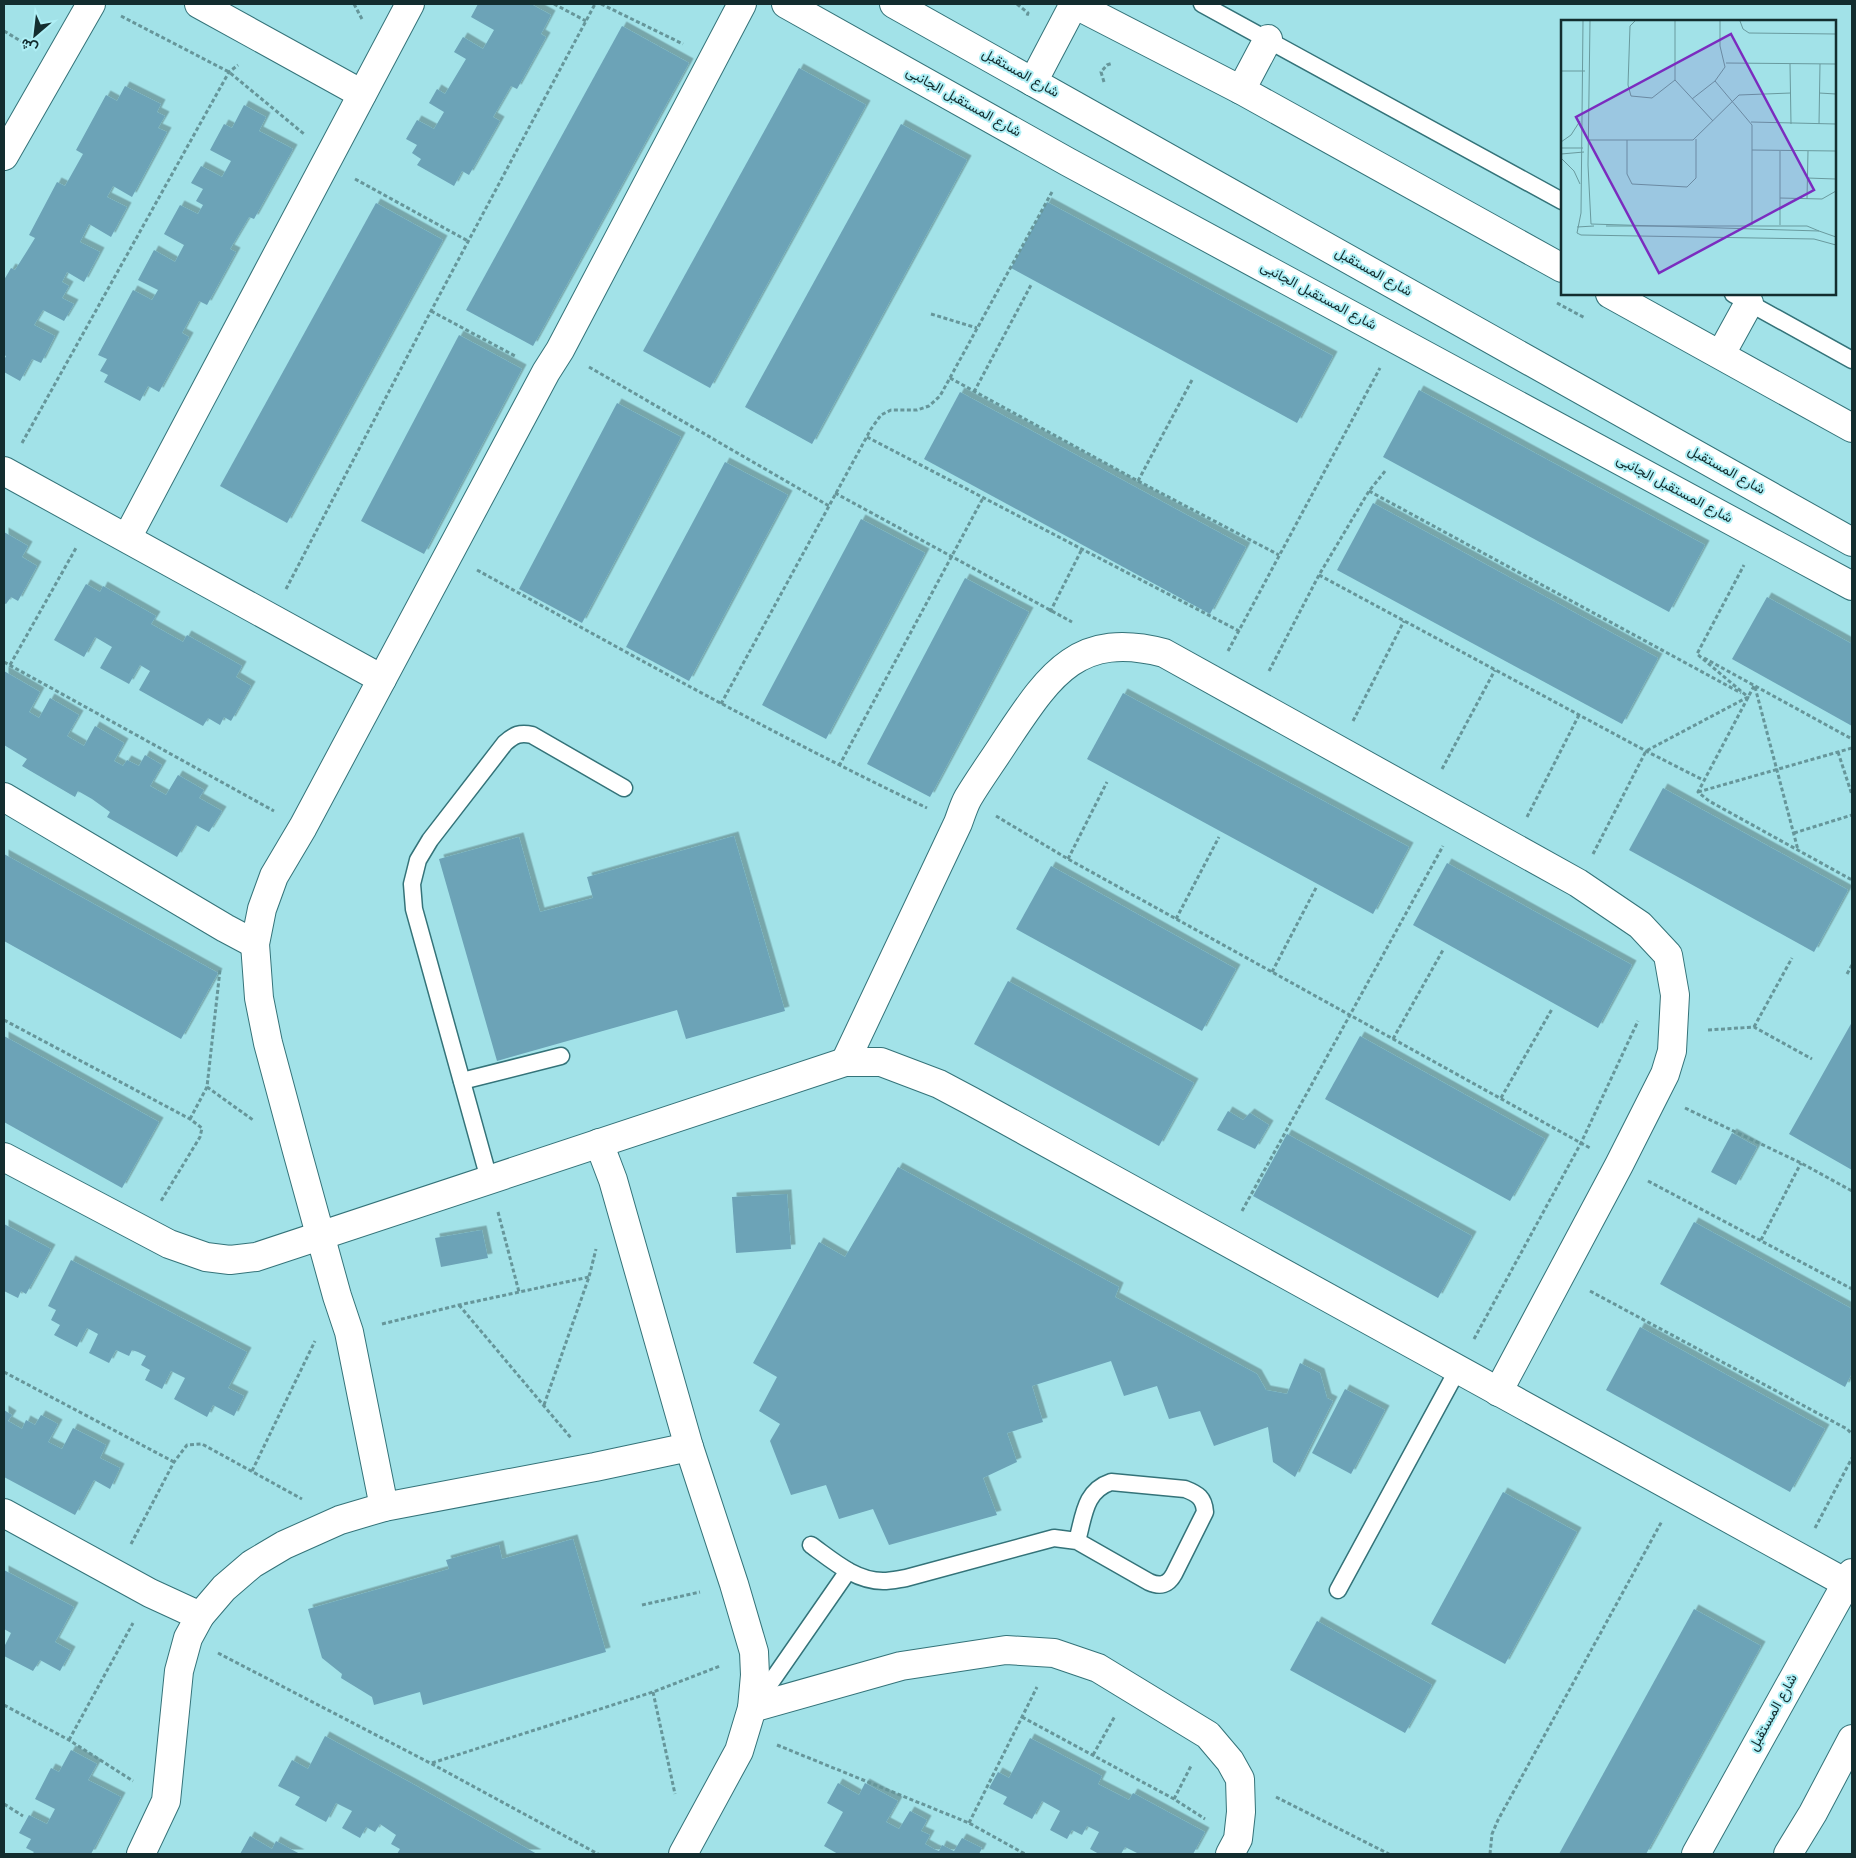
<svg xmlns="http://www.w3.org/2000/svg" width="1856" height="1858" font-family="Georgia,Vazirmatn,serif">
  <defs>
    <filter id="shadow"><feDropShadow dx="4.5" dy="-4.5" stdDeviation="0" flood-color="#0004"/></filter>
  </defs>
  <rect width="100%" height="100%" fill="#a2e2e8"/>
  <g fill="#6ca3b7" filter="url(#shadow)">
    <path d="M478 4H531L551 15 541 34 546 37 517 89 511 86 493 117 500 121 469 175 462 171 454 186 417 165 421 159 412 153 417 145 406 139 417 120 434 129 444 112 429 103 437 89 445 94 466 59 454 52 463 37 483 49 494 30 471 17Z"/>
    <path d="M622 26 689 63 533 346 466 310Z"/>
    <path d="M799 68 866 105 710 388 643 351Z"/>
    <path d="M125 86 161 104 157 112 165 116 158 128 167 132 132 197 113 186 107 197 127 207 111 237 89 224 80 242 100 252 84 282 67 272 62 282 69 286 62 298 74 304 64 321 43 310 34 325 55 336 41 363 32 359 20 381 4 372V360L6 356 4 355V280L11 268 15 270 27 251 35 238 29 235 57 182 65 186 83 154 76 150 106 95 117 101Z"/>
    <path d="M244 105 266 117 259 131 293 149 254 219 249 217 230 249 236 252 207 305 199 301 182 333 189 337 159 392 148 386 140 401 104 382 108 375 100 371 107 359 98 355 133 290 152 300 158 290 138 280 154 250 175 262 184 245 164 234 180 205 198 214 203 205 196 201 203 189 191 183 201 166 222 177 231 161 210 150 224 124 232 128Z"/>
    <path d="M901 124 967 160 812 444 745 407Z"/>
    <path d="M1047 202 1333 356 1297 423 1011 268Z"/>
    <path d="M376 203 443 240 287 523 220 486Z"/>
    <path d="M459 335 522 369 424 554 361 521Z"/>
    <path d="M1419 390 1705 545 1669 612 1383 457Z"/>
    <path d="M960 392 1246 547 1210 614 924 459Z"/>
    <path d="M617 403 681 437 582 623 519 589Z"/>
    <path d="M725 462 788 495 689 681 626 647Z"/>
    <path d="M1373 503 1658 658 1622 724 1337 570Z"/>
    <path d="M861 519 925 553 826 739 762 705Z"/>
    <path d="M4 532 28 546 22 557 37 566 18 601 11 597 6 604 4 603Z"/>
    <path d="M965 578 1029 612 930 797 867 764Z"/>
    <path d="M86 584 100 592 103 586 156 616 151 624 183 642 187 635 242 666 236 677 251 686 231 721 224 717 220 725 208 718 203 726 139 690 150 671 140 665 129 684 100 668 112 647 95 637 84 657 54 640Z"/>
    <path d="M1767 597 1852 644V726L1732 659Z"/>
    <path d="M4 671 40 692 29 712 39 718 50 698 79 715 67 736 84 746 95 726 124 743 114 761 123 766 127 760 139 766 145 755 162 765 150 786 166 795 178 775 204 790 199 798 222 811 209 832 196 825 177 857 107 817 110 812 92 799 78 791 75 797 22 766 27 759 4 745Z"/>
    <path d="M1123 693 1409 847 1373 914 1087 759Z"/>
    <path d="M1663 788 1848 890 1814 952 1629 850Z"/>
    <path d="M734 836 785 1011 686 1039 677 1010 497 1061 439 859 519 837 540 912 593 898 587 877Z"/>
    <path d="M4 854 218 973 181 1039 4 941Z"/>
    <path d="M1447 863 1632 965 1598 1028 1413 925Z"/>
    <path d="M1051 866 1236 969 1202 1031 1016 929Z"/>
    <path d="M1008 981 1194 1083 1159 1146 974 1044Z"/>
    <path d="M1852 1022V1170L1789 1134Z"/>
    <path d="M4 1036 159 1122 122 1188 4 1122Z"/>
    <path d="M1360 1036 1545 1139 1510 1201 1325 1099Z"/>
    <path d="M1228 1111 1243 1120 1250 1113 1269 1125 1255 1149 1217 1130Z"/>
    <path d="M1732 1133 1757 1147 1736 1185 1711 1172Z"/>
    <path d="M1287 1134 1472 1236 1438 1298 1253 1196Z"/>
    <path d="M898 1167 1119 1287 1115 1297 1257 1374 1266 1390 1287 1394 1300 1363 1320 1373 1327 1398 1333 1401 1295 1477 1273 1462 1268 1427 1214 1446 1200 1411 1169 1419 1157 1386 1124 1396 1111 1361 1032 1386 1043 1422 1007 1433 1017 1462 983 1478 997 1515 889 1545 873 1509 839 1519 826 1485 791 1495 770 1441 780 1424 759 1411 777 1377 753 1363 819 1242 845 1257Z"/>
    <path d="M787 1194 791 1249 736 1253 732 1197Z"/>
    <path d="M1694 1222 1852 1309V1373L1845 1387 1660 1284Z"/>
    <path d="M4 1224 51 1249 26 1294 21 1291 18 1298 4 1291Z"/>
    <path d="M482 1230 488 1258 441 1267 435 1238Z"/>
    <path d="M71 1260 247 1352 228 1388 244 1396 234 1416 213 1405 207 1417 174 1399 185 1378 171 1371 162 1389 145 1380 150 1370 141 1365 146 1356 138 1352 132 1350 129 1356 116 1350 109 1363 89 1353 98 1334 87 1328 77 1347 54 1335 60 1325 51 1320 56 1310 48 1306Z"/>
    <path d="M1640 1327 1825 1429 1790 1492 1606 1390Z"/>
    <path d="M1345 1389 1385 1410 1351 1474 1312 1453Z"/>
    <path d="M4 1410 12 1415 8 1421 22 1429 26 1420 35 1425 41 1415 58 1424 48 1442 62 1449 73 1428 106 1445 100 1458 120 1468 110 1489 94 1480 75 1515 4 1477Z"/>
    <path d="M1503 1492 1577 1532 1505 1664 1431 1624Z"/>
    <path d="M573 1539 606 1652 423 1705 420 1692 374 1705 372 1697 341 1678 342 1674 322 1658 308 1609 449 1569 446 1560 499 1545 502 1559Z"/>
    <path d="M4 1570 74 1607 55 1642 71 1651 60 1671 40 1660 33 1671 4 1656V1647L11 1633 4 1629Z"/>
    <path d="M1694 1609 1761 1646 1646 1854H1559Z"/>
    <path d="M1317 1621 1432 1685 1405 1733 1290 1670Z"/>
    <path d="M325 1736 413 1784 537 1854H397L400 1849 391 1844 396 1835 380 1824 375 1832 366 1827 360 1838 342 1828 352 1811 336 1803 326 1822 295 1805 300 1797 278 1786 292 1760 308 1769Z"/>
    <path d="M1030 1738 1102 1776 1098 1784 1129 1800 1133 1793 1205 1832 1193 1854H1139L1125 1847 1121 1854H1099L1090 1849 1099 1832 1087 1826 1082 1835 1072 1830 1067 1839 1050 1830 1060 1811 1042 1801 1032 1819 1003 1804 1007 1797 989 1788 998 1772 1009 1778Z"/>
    <path d="M71 1750 97 1764 88 1780 121 1797 91 1854H32L34 1852 26 1848 31 1839 19 1833 29 1815 47 1824 55 1809 35 1799 51 1768 59 1772Z"/>
    <path d="M838 1783 859 1795 865 1783 898 1801 886 1822 899 1829 910 1811 927 1820 921 1831 930 1835 925 1844 934 1849 939 1851 942 1845 954 1851 962 1838 982 1848 979 1854H838L824 1846 843 1812 827 1803Z"/>
    <path d="M250 1836 272 1849 276 1841 300 1854H240Z"/>
  </g>
  <g fill="none" stroke-linecap="round" stroke-linejoin="round">
    <defs>
      <g id="service">
        <path d="M1202 4 1562 201"/>
        <path d="M1733 294 1852 360"/>
        <path d="M462 1081 561 1056"/>
        <path d="M489 1179 414 909 412 884 418 860 430 840 505 743C514 735 520 732 532 735L624 788"/>
        <path d="M811 1545C832 1560 855 1581 883 1581 891 1581 899 1579 906 1578L1054 1538 1077 1541 1149 1582C1160 1587 1168 1585 1174 1574L1205 1512C1204 1498 1198 1494 1185 1489L1111 1482C1084 1491 1084 1517 1077 1541"/>
        <path d="M1338 1590 1458 1369"/>
        <path d="M755 1705 848 1571"/>
      </g>
      <g id="minor">
        <path d="M199 4 362 94"/>
        <path d="M786 4 1068 162 1852 586"/>
        <path d="M4 156 91 4"/>
        <path d="M4 471 382 679"/>
        <path d="M127 538 410 4"/>
        <path d="M4 797 225 928 255 944"/>
        <path d="M845 1062 958 823C961 815 964 805 968 798 980 778 994 759 1006 740 1049 676 1077 630 1164 653L1578 883 1640 925 1668 955 1675 995 1672 1051 1665 1074 1619 1165 1498 1392"/>
        <path d="M599 1143 613 1180 689 1447 734 1584 754 1652 755 1675 752 1708 739 1751 683 1854"/>
        <path d="M4 1157 169 1244 206 1257 230 1260 256 1257 845 1062H881L939 1084 971 1101 1846 1583"/>
        <path d="M384 1507 349 1332 337 1296 297 1151 268 1043 259 998 255 944 262 909 274 876 303 827 546 372 560 350 742 4"/>
        <path d="M4 1513 150 1593 200 1616"/>
        <path d="M752 1708 901 1666 1006 1650 1054 1653 1098 1668 1208 1735 1230 1761 1240 1779 1241 1812 1238 1839 1230 1854"/>
        <path d="M141 1854 166 1801 179 1671 188 1638 200 1616 224 1588 252 1564 284 1545 340 1520 384 1507 595 1467 689 1447"/>
      </g>
      <g id="tertiary">
        <path d="M894 4 1852 542"/>
        <path d="M1074 4 1241 90 1562 268"/>
        <path d="M1033 82 1074 4"/>
        <path d="M1241 90 1268 39"/>
        <path d="M1610 294 1852 428"/>
        <path d="M1721 354 1749 303"/>
        <path d="M1696 1854 1852 1573"/>
        <path d="M1788 1854 1813 1813 1852 1739"/>
      </g>
    </defs>
    <use href="#service" stroke="#347379" stroke-width="19"/>
    <use href="#minor" stroke="#347379" stroke-width="30"/>
    <use href="#tertiary" stroke="#347379" stroke-width="30"/>
    <g stroke="#66969a" stroke-width="3" stroke-dasharray="4 2.5" stroke-linecap="butt">
      <path d="M354 4 363 21"/>
      <path d="M554 4 586 21"/>
      <path d="M601 4 683 44"/>
      <path d="M1017 4 1028 13 1027 16"/>
      <path d="M121 16 229 72 304 134"/>
      <path d="M4 31 29 46"/>
      <path d="M1104 82 1101 72 1107 65 1113 63"/>
      <path d="M355 179 468 241"/>
      <path d="M1557 303 1585 318"/>
      <path d="M431 311 517 357"/>
      <path d="M931 314 977 328"/>
      <path d="M589 367 829 506"/>
      <path d="M950 378 1138 481 1279 555"/>
      <path d="M974 392 1031 285"/>
      <path d="M867 437 1239 631"/>
      <path d="M22 443 229 72 238 65"/>
      <path d="M1138 481 1192 380"/>
      <path d="M1369 491 1741 693"/>
      <path d="M835 493 1072 622"/>
      <path d="M477 570C626 652 774 735 927 808"/>
      <path d="M1319 575 1646 751 1703 780"/>
      <path d="M286 589 431 311 595 4"/>
      <path d="M1050 612 1082 549"/>
      <path d="M1228 651 1380 368"/>
      <path d="M1704 658 1852 739"/>
      <path d="M4 662 274 811"/>
      <path d="M10 665 76 548"/>
      <path d="M1269 671 1319 575 1369 491 1386 470"/>
      <path d="M1754 686 1698 792 1709 801 1852 880"/>
      <path d="M1755 687 1798 850"/>
      <path d="M721 704 871 429 881 415 891 410H917L929 406 940 396 1052 192"/>
      <path d="M1353 721 1404 621"/>
      <path d="M1838 752 1852 795"/>
      <path d="M839 766 983 498"/>
      <path d="M1442 769 1495 670"/>
      <path d="M1698 792 1852 748"/>
      <path d="M996 816 1068 859 1590 1148"/>
      <path d="M1527 817 1579 715"/>
      <path d="M1794 833 1852 815"/>
      <path d="M1593 854 1646 751 1748 697 1697 654 1744 565"/>
      <path d="M1068 859 1107 782"/>
      <path d="M1176 919 1219 837"/>
      <path d="M1272 972 1317 886"/>
      <path d="M1847 974 1852 965"/>
      <path d="M4 1020 190 1119 202 1128 200 1137 161 1201"/>
      <path d="M1754 1027 1792 958"/>
      <path d="M1708 1030 1754 1027 1812 1059"/>
      <path d="M1393 1039 1443 950"/>
      <path d="M207 1087 253 1120"/>
      <path d="M1501 1098 1552 1009"/>
      <path d="M1685 1108 1801 1163 1852 1191"/>
      <path d="M190 1119 207 1087 220 970"/>
      <path d="M1648 1181 1852 1289"/>
      <path d="M1242 1211 1443 846"/>
      <path d="M498 1212 519 1292"/>
      <path d="M1761 1240 1801 1163"/>
      <path d="M1590 1291 1847 1429 1852 1434"/>
      <path d="M459 1305 571 1438"/>
      <path d="M382 1324 459 1305 589 1277"/>
      <path d="M1474 1339 1581 1143 1638 1021"/>
      <path d="M4 1372 174 1462"/>
      <path d="M544 1405 589 1277 596 1249"/>
      <path d="M252 1471 315 1341"/>
      <path d="M1815 1528 1852 1458"/>
      <path d="M131 1544 174 1462 187 1445 202 1444 302 1499"/>
      <path d="M642 1605 700 1592"/>
      <path d="M218 1653 432 1764 598 1854"/>
      <path d="M653 1692 675 1794"/>
      <path d="M4 1705 69 1740 133 1781"/>
      <path d="M1022 1717 1174 1799 1205 1819"/>
      <path d="M69 1740 133 1623"/>
      <path d="M777 1745 969 1823 1025 1854"/>
      <path d="M1093 1755 1115 1716"/>
      <path d="M432 1763 653 1692 720 1666"/>
      <path d="M1276 1797 1389 1854"/>
      <path d="M1174 1799 1191 1766"/>
      <path d="M4 1804 23 1816"/>
      <path d="M969 1823 1037 1687"/>
      <path d="M1490 1854 1492 1834 1498 1820 1662 1521"/>
    </g>
    <use href="#service" stroke="#fff" stroke-width="16"/>
    <use href="#minor" stroke="#fff" stroke-width="28"/>
    <use href="#tertiary" stroke="#fff" stroke-width="28"/>
  </g>
  <g text-anchor="middle" dominant-baseline="central" stroke-width="4" stroke-linejoin="round" paint-order="stroke">
    <g font-size="14" fill="#132d2f" stroke="#afeff5">
      <text transform="translate(1020 74) rotate(29)">شارع المستقبل</text>
      <text transform="translate(963 103) rotate(29)">شارع المستقبل الجانبى</text>
      <text transform="translate(1373 273) rotate(29)">شارع المستقبل</text>
      <text transform="translate(1318 297) rotate(28)">شارع المستقبل الجانبى</text>
      <text transform="translate(1726 471) rotate(29)">شارع المستقبل</text>
      <text transform="translate(1674 490) rotate(28)">شارع المستقبل الجانبى</text>
      <text transform="translate(1774 1713) rotate(-61)">شارع المستقبل</text>
    </g>
  </g>
  <g transform="translate(1561 20)">
    <rect width="275" height="275" fill="#a2e2e8"/>
    <path fill="none" stroke="#699a9e" stroke-width="1" d="M22 1 20 193 16 213 20 215 253 219 275 225M29 1 27 145 30 204 258 211 275 217M74 1 69 6 67 65 70 76 91 78 114 60M114 1V60L152 101M179 1 182 9 188 13 275 14M165 43 275 44M229 44 230 104M0 51H24M154 61 191 105V205M258 73 275 74M131 79 154 61 164 47 159 26V1M190 102 275 104M258 104 259 44M28 120H132L178 75 230 73M66 120V154L71 164 126 167 135 158V119M0 122 10 115 19 101M0 128H22M191 130 275 131M219 131V205M0 134 23 132M0 138 13 151 19 164M246 158 275 159M219 178 261 179 275 171M246 179 247 131M45 206H246L258 211M16 207 33 206"/>
    <path fill="#7b2cbf" fill-opacity="0.15" stroke="#7b2cbf" stroke-width="2.5" d="M170 14 253 170 98 253 15 97Z"/>
    <rect width="275" height="275" fill="none" stroke="#132d2f" stroke-width="2.5"/>
  </g>
  <rect width="1856" height="1858" fill="none" stroke="#132d2f" stroke-width="10"/>
  <g transform="translate(35 35) rotate(208)" stroke="#afeff5" stroke-width="4" paint-order="stroke">
  <path d="M0-4L9 19L0 12L-9 19Z" fill="#132d2f"/>
  <text y="-8" font-size="14" font-weight="bold" text-anchor="middle" fill="#132d2f">ش</text>
  </g>
</svg>
